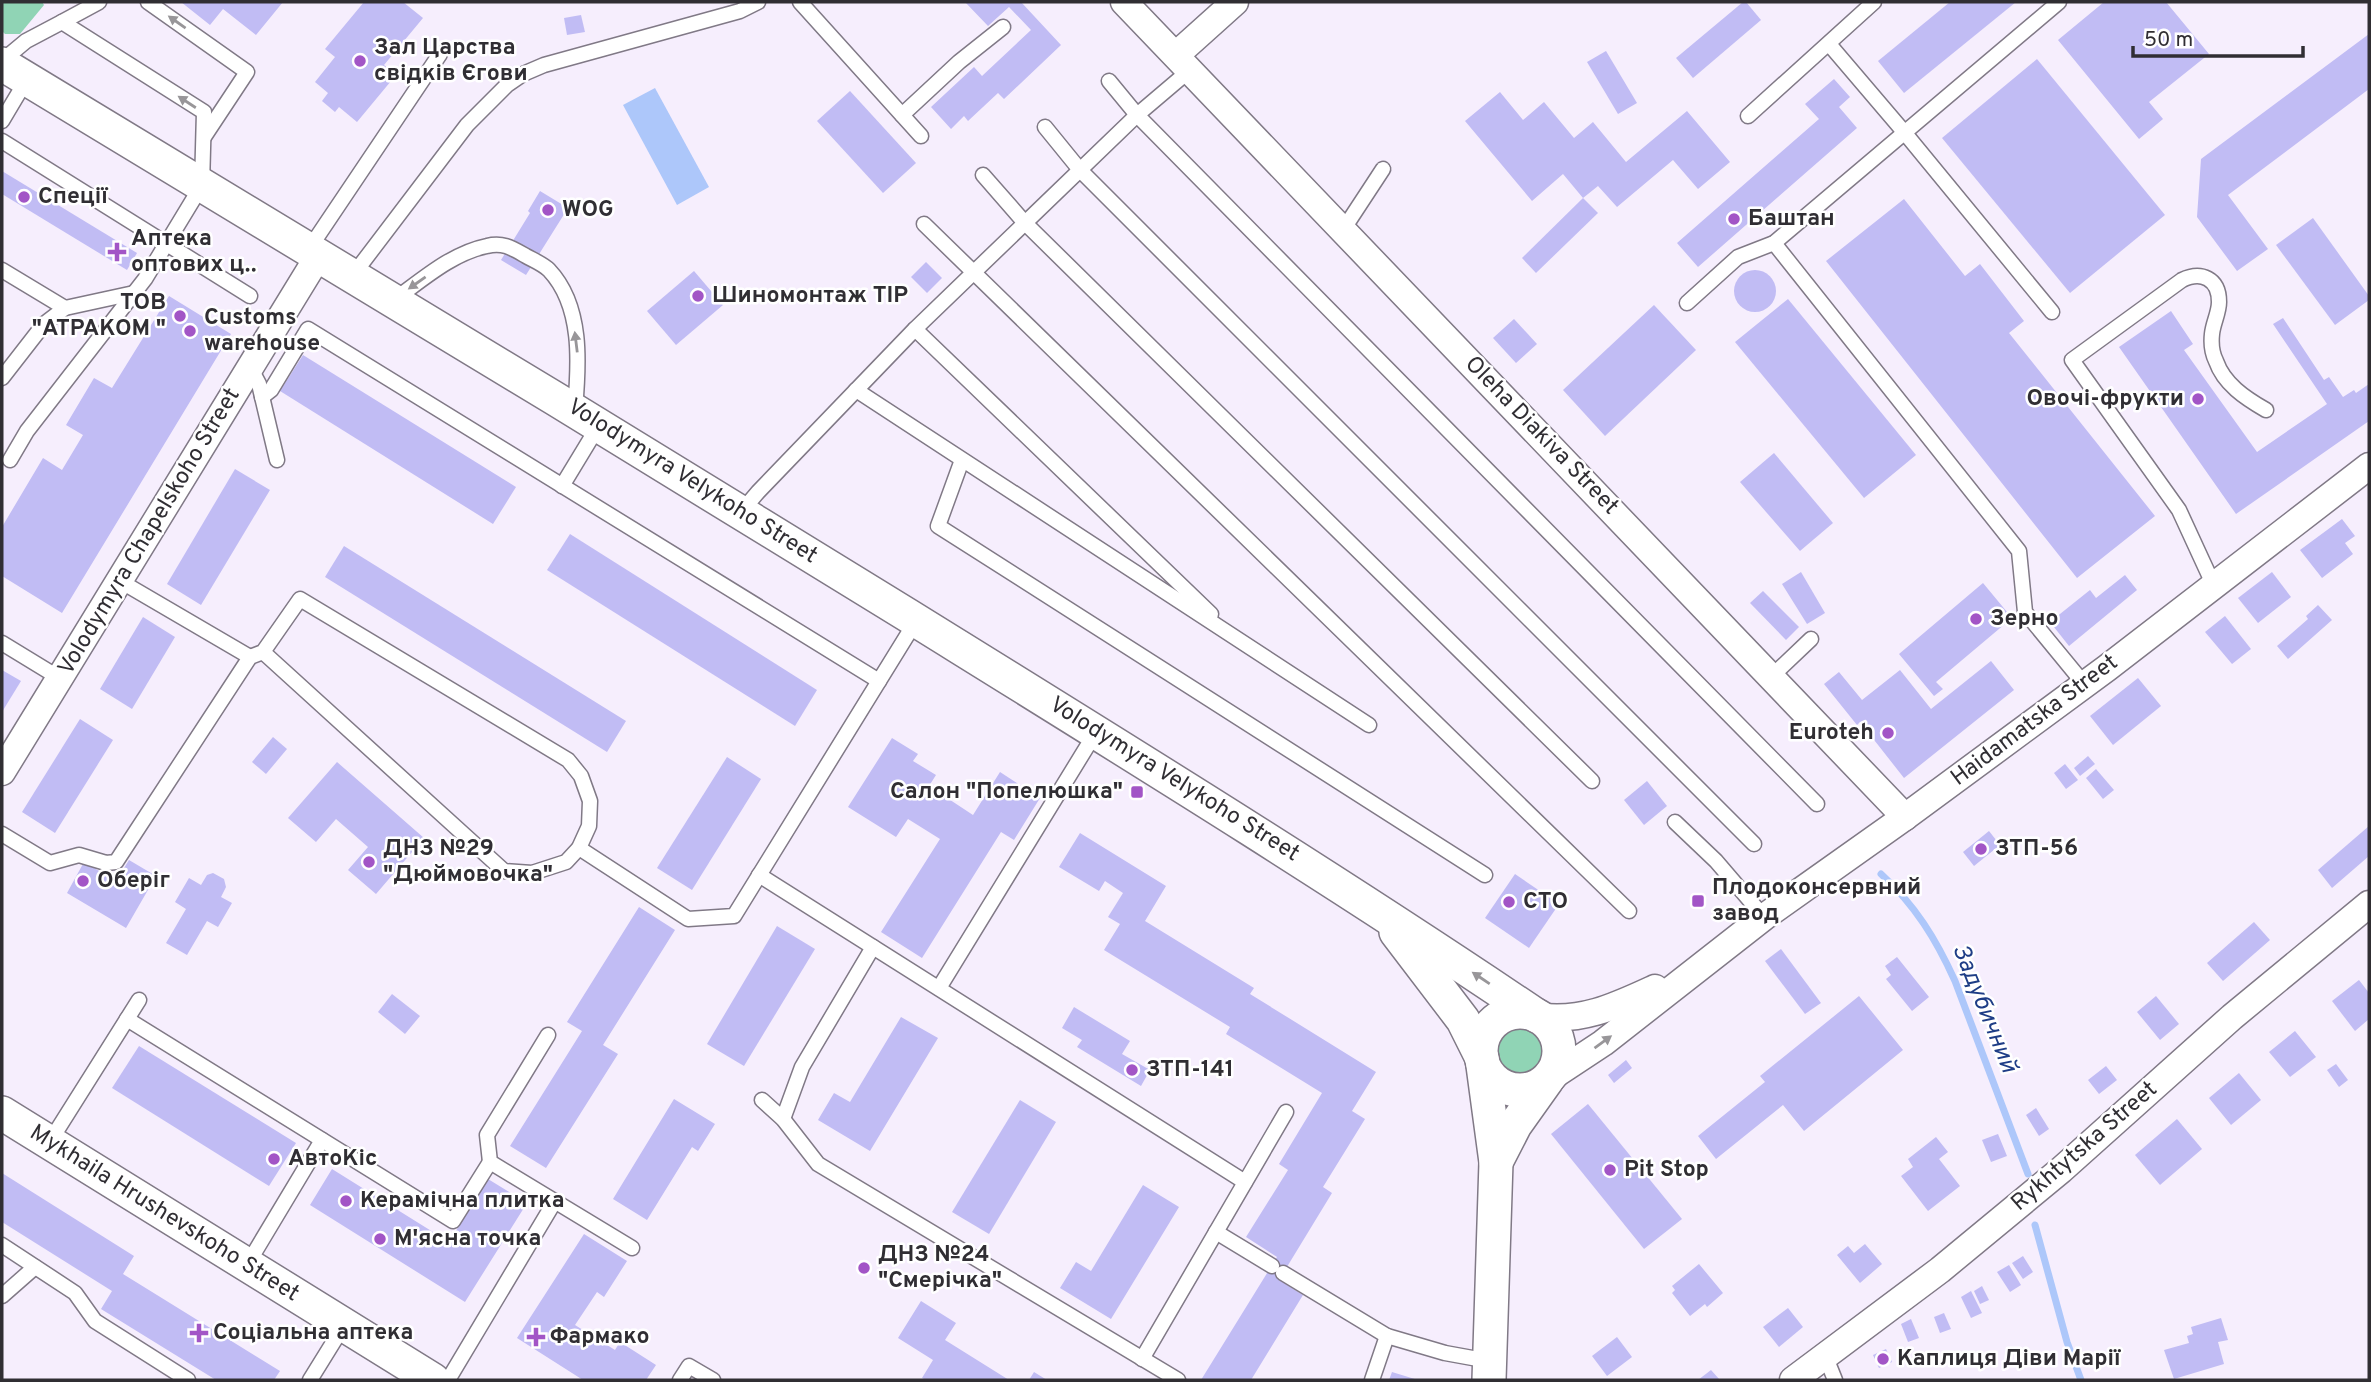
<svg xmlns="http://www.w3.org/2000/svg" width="2371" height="1382" font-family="Overpass,sans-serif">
  <rect width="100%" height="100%" fill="#f6eefd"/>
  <g fill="#90d4b5">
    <path d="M2 2H42L44 5 20 34H5L2 31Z"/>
    <circle cx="1522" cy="1051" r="25"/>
  </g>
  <path fill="#adc7fa" d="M655 88 709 187 677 205 623 105Z"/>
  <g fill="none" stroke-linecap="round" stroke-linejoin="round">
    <g stroke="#adc7fa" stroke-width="7">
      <path d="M1881 874C1915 905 1936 939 1955 981L2028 1174"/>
      <path d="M2035 1225 2067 1342 2081 1380"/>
    </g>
  </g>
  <g fill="#c1bcf4">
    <path d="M181 2H283L256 35 223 9 210 25Z"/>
    <path d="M364 2H403L423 18 384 65 396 75 357 122 339 107 335 112 322 101 328 93 315 82 335 57 325 49Z"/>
    <path d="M965 2H1021L1061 45 1004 99 998 93 968 121 964 116 951 129 931 107 974 67 982 76 1031 30 1009 7 988 26Z"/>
    <path d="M1743 2H1746L1761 20 1693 78 1676 58Z"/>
    <path d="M1950 2H2016L1904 93 1878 61Z"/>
    <path d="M2104 2H2166L2209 54 2149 102 2163 119 2139 139 2058 40Z"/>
    <path d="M581 15 585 32 567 35 564 18Z"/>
    <path d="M2369 34V89L2228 195 2268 249 2237 271 2197 217 2201 159Z"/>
    <path d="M1606 51 1637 103 1618 114 1587 62Z"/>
    <path d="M2037 59 2165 215 2070 293 1942 138Z"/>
    <path d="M1834 79 1850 97 1839 107 1857 128 1698 267 1677 243 1819 119 1805 104Z"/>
    <path d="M850 91 916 163 883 193 817 121Z"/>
    <path d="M1500 92 1523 120 1544 102 1574 138 1593 122 1626 162 1687 111 1730 162 1698 189 1673 160 1617 207 1598 186 1583 198 1563 174 1532 201 1465 121Z"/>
    <path d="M2 171 137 253 127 270 2 194Z"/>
    <path d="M540 191 568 208 526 275 501 260 530 213 528 211Z"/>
    <path d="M1583 198 1598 213 1536 273 1522 258Z"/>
    <path d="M1904 199 1965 276 1980 264 2024 321 2009 333 2155 516 2077 578 1826 261Z"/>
    <path d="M2313 218 2369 296V300L2335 325 2276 245Z"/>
    <path d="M926 262 942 278 927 293 911 277Z"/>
    <circle cx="1755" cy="291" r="21"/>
    <path d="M694 271 723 305 676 345 647 311Z"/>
    <path d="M169 296 231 334 62 613 2 576V527L43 458 62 470 83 435 66 425 94 378 112 388Z"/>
    <path d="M1788 299 1916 455 1864 498 1735 342Z"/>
    <path d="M1654 305 1696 350 1605 436 1563 390Z"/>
    <path d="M2171 311 2193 344 2184 350 2257 452 2327 404 2273 324 2283 318 2324 380 2329 377 2343 397 2354 390 2356 393 2369 384V421L2236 514 2119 347Z"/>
    <path d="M1514 319 1537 344 1516 363 1493 338Z"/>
    <path d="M303 355 516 487 493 524 280 391Z"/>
    <path d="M1774 453 1833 523 1800 551 1740 482Z"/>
    <path d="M235 469 270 490 201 605 167 584Z"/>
    <path d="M2342 519 2355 536 2345 543 2353 554 2322 578 2300 550Z"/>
    <path d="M570 534 817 690 795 726 547 570Z"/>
    <path d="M344 546 626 721 607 752 325 577Z"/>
    <path d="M1801 572 1825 613 1807 624 1782 584Z"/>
    <path d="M2272 572 2291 597 2258 623 2238 598Z"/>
    <path d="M2125 575 2137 590 2069 646 2050 622 2090 590 2096 598Z"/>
    <path d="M1983 583 2012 618 1936 682 1943 689 1934 696 1899 654Z"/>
    <path d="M1763 591 1799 627 1786 640 1750 603Z"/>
    <path d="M2318 605 2332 620 2288 659 2277 646 2308 619 2306 616Z"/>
    <path d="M2225 616 2251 649 2232 664 2205 632Z"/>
    <path d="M143 617 175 637 132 709 100 689Z"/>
    <path d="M1991 661 2014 690 1904 778 1860 722 1857 725 1824 684 1839 672 1862 700 1900 670 1931 709Z"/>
    <path d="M2 670 21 681 2 712Z"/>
    <path d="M2138 678 2161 706 2113 745 2090 716Z"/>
    <path d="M80 719 113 740 55 833 22 812Z"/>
    <path d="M273 737 287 749 266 774 252 762Z"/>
    <path d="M892 738 918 754 913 761 936 775 929 786 973 815 1000 772 1040 798 1014 840 1001 832 922 958 881 932 940 839 908 819 896 837 848 807Z"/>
    <path d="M2088 756 2095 764 2080 776 2074 768Z"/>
    <path d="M727 757 761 779 692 890 657 868Z"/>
    <path d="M337 762 424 838 376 894 348 870 368 847 336 819 316 842 288 818Z"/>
    <path d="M2065 764 2078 780 2066 789 2054 773Z"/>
    <path d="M2096 769 2114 790 2103 799 2086 778Z"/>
    <path d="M1647 781 1667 806 1644 825 1624 800Z"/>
    <path d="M2369 826V856L2332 888 2318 870Z"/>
    <path d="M1989 831 2000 845 1974 866 1963 852Z"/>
    <path d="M1080 833 1166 886 1145 921 1254 988 1250 994 1376 1072 1352 1111 1365 1119 1323 1187 1332 1193 1279 1280 1303 1295 1251 1380H1201L1277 1257 1246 1237 1288 1170 1279 1164 1322 1093 1226 1034 1230 1027 1104 950 1120 924 1108 917 1123 893 1105 881 1099 891 1059 867Z"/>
    <path d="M129 860 156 876 126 928 67 893 84 862 116 881Z"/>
    <path d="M213 873 224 879 226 887 221 897 232 903 218 927 207 921 187 955 166 943 186 909 175 902 189 878 201 885 207 875Z"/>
    <path d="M1515 874 1559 904 1529 948 1485 918Z"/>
    <path d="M639 907 675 930 603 1045 618 1054 546 1168 510 1146 582 1031 567 1022Z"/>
    <path d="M2254 922 2270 940 2223 981 2207 963Z"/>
    <path d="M777 926 815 949 744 1066 707 1044Z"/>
    <path d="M1781 949 1821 1003 1805 1014 1765 961Z"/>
    <path d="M1897 957 1929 997 1912 1011 1886 979 1891 975 1885 966Z"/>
    <path d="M2359 980 2369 993V1019L2355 1031 2332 1001Z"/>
    <path d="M392 994 420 1016 405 1034 378 1012Z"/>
    <path d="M1859 996 1903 1050 1804 1131 1783 1105 1716 1159 1698 1136 1765 1082 1760 1076Z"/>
    <path d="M2156 996 2179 1024 2160 1040 2137 1012Z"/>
    <path d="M1074 1007 1130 1041 1122 1054 1150 1070 1141 1086 1077 1047 1082 1040 1062 1028Z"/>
    <path d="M901 1017 938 1038 870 1151 818 1120 834 1093 850 1102Z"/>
    <path d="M2295 1031 2316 1057 2290 1077 2269 1052Z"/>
    <path d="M139 1046 296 1143 269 1186 112 1088Z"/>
    <path d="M1626 1060 1632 1068 1614 1083 1608 1075Z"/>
    <path d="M2336 1064 2348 1080 2339 1087 2327 1070Z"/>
    <path d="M2106 1066 2117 1080 2099 1094 2088 1080Z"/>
    <path d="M2239 1073 2261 1100 2231 1125 2209 1098Z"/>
    <path d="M674 1099 715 1124 698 1151 692 1147 647 1220 613 1199Z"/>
    <path d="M1020 1100 1056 1122 989 1234 952 1212Z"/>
    <path d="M1588 1104 1682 1219 1644 1249 1551 1134Z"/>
    <path d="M2036 1108 2049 1129 2039 1136 2026 1115Z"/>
    <path d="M2177 1119 2202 1149 2160 1185 2135 1155Z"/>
    <path d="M1998 1134 2007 1156 1991 1162 1982 1140Z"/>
    <path d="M1936 1137 1948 1152 1939 1159 1960 1186 1928 1211 1901 1176 1913 1167 1908 1159Z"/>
    <path d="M332 1169 449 1242 488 1179 527 1203 465 1302 310 1205Z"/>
    <path d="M2 1173 134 1256 123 1274 280 1371 274 1380H216L101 1309 112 1291 2 1222Z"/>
    <path d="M1143 1185 1179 1207 1111 1319 1060 1288 1076 1262 1091 1271Z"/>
    <path d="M584 1234 627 1261 604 1297 597 1292 575 1325 615 1350 620 1342 656 1365 646 1380H583L517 1338Z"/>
    <path d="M1865 1244 1882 1264 1860 1283 1837 1255 1848 1246 1854 1253Z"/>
    <path d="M2023 1256 2033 1272 2023 1279 2012 1263Z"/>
    <path d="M1699 1264 1723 1293 1707 1307 1705 1304 1690 1316 1672 1293 1675 1290 1672 1286Z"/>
    <path d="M2009 1265 2021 1285 2010 1292 1997 1272Z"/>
    <path d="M1982 1286 1989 1300 1980 1304 1974 1291Z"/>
    <path d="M1971 1291 1982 1313 1971 1318 1961 1297Z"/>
    <path d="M921 1301 956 1323 945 1340 1009 1380H926L922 1378 933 1360 898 1338Z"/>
    <path d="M1788 1308 1803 1327 1779 1347 1763 1327Z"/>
    <path d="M1944 1313 1951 1329 1940 1333 1934 1317Z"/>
    <path d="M2221 1318 2228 1340 2218 1342 2224 1364 2174 1379 2164 1350 2189 1343 2187 1336 2193 1334 2191 1327Z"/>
    <path d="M1911 1319 1919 1338 1908 1342 1901 1324Z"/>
    <path d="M1617 1337 1632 1357 1607 1376 1592 1356Z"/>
    <path d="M1886 1349 1892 1362 1879 1368 1873 1355Z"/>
    <path d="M1711 1370 1720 1380H1698Z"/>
    <path d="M1034 1372 1047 1380H1029Z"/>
    <path d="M1392 1372 1418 1380H1389Z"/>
  </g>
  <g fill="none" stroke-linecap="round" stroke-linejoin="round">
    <defs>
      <g id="service">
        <path d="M148 2 247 72 204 137"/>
        <path d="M800 2 921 136"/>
        <path d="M62 22 99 2"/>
        <path d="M1829 44 1904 132 2052 312"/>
        <path d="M2 61 26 41 62 22 204 112 202 185 145 279 27 431 10 460"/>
        <path d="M1109 81 1137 115 1817 804"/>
        <path d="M902 115 959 62 1003 27"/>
        <path d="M1748 116 1874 2"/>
        <path d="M2 121 27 79"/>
        <path d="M1045 127 1080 170 1754 844"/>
        <path d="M2 141 250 296"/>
        <path d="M983 175 1025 223 1592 781"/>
        <path d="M924 224 1629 911"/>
        <path d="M1343 230 1383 169"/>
        <path d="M1774 243 2019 551 2025 612 2085 685"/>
        <path d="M309 249 440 54"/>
        <path d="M2 270 65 308"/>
        <path d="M353 275 467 125 507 85 523 74 544 65 740 11 758 2"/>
        <path d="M394 300C422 280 452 253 487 246 503 242 512 248 526 256 533 260 543 264 549 270 583 306 579 364 575 409"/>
        <path d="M1687 303 1738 257 1774 243 2059 2"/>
        <path d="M915 329 1211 614"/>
        <path d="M250 367 259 384 277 460"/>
        <path d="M2 378 44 324 65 308 134 293"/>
        <path d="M856 390 1369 725"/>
        <path d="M262 397 271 390 308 329 879 681"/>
        <path d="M962 460 938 526 1485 875"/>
        <path d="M562 486 599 425"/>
        <path d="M741 512 758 492 915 329 1137 115 1190 70"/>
        <path d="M120 581 250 657"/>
        <path d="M2214 586 2179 510 2072 360 2182 280C2201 271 2219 278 2219 302 2219 313 2213 323 2212 334 2211 343 2212 353 2216 361 2224 384 2245 398 2266 410"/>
        <path d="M2 643 61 679"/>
        <path d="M1771 677 1811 639"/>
        <path d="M1675 822 1716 861 1764 917"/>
        <path d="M2 834 50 863 79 855 106 863 116 862 250 657 263 652 300 599 568 760 581 776 590 801 589 826 579 848 566 862 532 873 504 871 263 652"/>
        <path d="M579 848 688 919 734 916 916 621"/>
        <path d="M759 875 1245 1182"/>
        <path d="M939 988 1096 732"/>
        <path d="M127 1019 453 1221 490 1162"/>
        <path d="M548 1035 487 1135 490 1162 632 1248"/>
        <path d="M762 1100 783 1119 818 1164 1178 1380"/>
        <path d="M783 1119 802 1067 873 947"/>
        <path d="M49 1143 139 1000"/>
        <path d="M1216 1232 1272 1266"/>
        <path d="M2 1245 75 1293 95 1321 188 1380"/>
        <path d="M247 1265 322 1140"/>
        <path d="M1283 1273 1387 1336 1445 1353 1489 1361"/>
        <path d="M2 1296 35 1267"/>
        <path d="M1825 1355 1835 1380"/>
        <path d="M1142 1359 1286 1112"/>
        <path d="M310 1380 344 1325"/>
        <path d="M448 1380 555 1201"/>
        <path d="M680 1380 689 1366 713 1380"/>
        <path d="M1372 1380 1387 1336"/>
      </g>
      <g id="minor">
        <path d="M1124 2 1905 817"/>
        <path d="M1176 55 1235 2"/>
        <path d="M2 772 319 255"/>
        <path d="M1537 1016C1581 1023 1616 1006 1655 988"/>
        <path d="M1547 1080 1603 1043 1764 917 1905 817 2107 668 2369 466"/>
        <path d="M1793 1380 1940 1270 2061 1170 2232 1017 2369 904"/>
      </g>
      <g id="tertiary">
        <path d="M2 64C305 246 608 430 909 616 1120 747 1331 877 1537 1016"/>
        <path d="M1396 932 1463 1020 1482 1058 1496 1162 1489 1380"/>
        <circle cx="1520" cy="1051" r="39"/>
        <path d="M2 1113 433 1380"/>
        <path d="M1496 1162 1515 1125 1547 1080"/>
      </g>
    </defs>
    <use href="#service" stroke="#807986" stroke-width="17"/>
    <use href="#minor" stroke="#807986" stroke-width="29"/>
    <use href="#tertiary" stroke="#807986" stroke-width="36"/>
    <use href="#service" stroke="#fff" stroke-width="14"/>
    <use href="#minor" stroke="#fff" stroke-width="26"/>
    <use href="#tertiary" stroke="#fff" stroke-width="33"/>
  </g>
  <defs><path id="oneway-solid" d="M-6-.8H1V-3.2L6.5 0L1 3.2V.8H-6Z" transform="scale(1.75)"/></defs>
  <g fill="#989699">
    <use href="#oneway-solid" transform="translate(177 22) rotate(-145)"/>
    <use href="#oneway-solid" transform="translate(187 102) rotate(-147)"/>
    <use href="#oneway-solid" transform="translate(417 283) rotate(145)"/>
    <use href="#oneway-solid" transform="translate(576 342) rotate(-97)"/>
    <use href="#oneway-solid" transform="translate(1481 978) rotate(-146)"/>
    <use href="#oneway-solid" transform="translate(1603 1042) rotate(-36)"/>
  </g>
  <g fill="#a255c6" stroke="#fff" stroke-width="2.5">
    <circle cx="360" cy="61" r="7"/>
    <circle cx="24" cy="197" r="7"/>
    <circle cx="548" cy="210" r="7"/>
    <circle cx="1734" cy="219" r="7"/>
    <path d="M113.5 241.5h7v7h7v7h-7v7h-7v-7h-7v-7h7z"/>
    <circle cx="698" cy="296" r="7"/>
    <circle cx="180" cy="316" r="7"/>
    <circle cx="190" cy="331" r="7"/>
    <circle cx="2198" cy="399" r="7"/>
    <circle cx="1976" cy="619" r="7"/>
    <circle cx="1888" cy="733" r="7"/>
    <rect x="1130" y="785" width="14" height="14" rx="3.5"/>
    <circle cx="1981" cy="849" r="7"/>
    <circle cx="369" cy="862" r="7"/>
    <circle cx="83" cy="881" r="7"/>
    <rect x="1691" y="894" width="14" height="14" rx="3.5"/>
    <circle cx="1509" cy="902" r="7"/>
    <circle cx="1132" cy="1070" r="7"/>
    <circle cx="274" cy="1159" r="7"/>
    <circle cx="1610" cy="1170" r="7"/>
    <circle cx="346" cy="1201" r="7"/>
    <circle cx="380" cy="1239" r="7"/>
    <circle cx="864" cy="1268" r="7"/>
    <path d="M195.5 1322.5h7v7h7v7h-7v7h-7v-7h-7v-7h7z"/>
    <path d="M532.5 1326.5h7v7h7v7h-7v7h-7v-7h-7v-7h7z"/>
    <circle cx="1883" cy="1359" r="7"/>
  </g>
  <g text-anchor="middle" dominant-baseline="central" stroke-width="5" stroke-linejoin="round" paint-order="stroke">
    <g font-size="23" font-weight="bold" fill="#302e33" stroke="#fff" text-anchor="start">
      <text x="374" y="48">Зал Царства<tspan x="374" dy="26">свідків Єгови</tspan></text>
      <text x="38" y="197">Спеції</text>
      <text x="562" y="210">WOG</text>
      <text x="1748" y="219">Баштан</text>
      <text x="131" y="239">Аптека<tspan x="131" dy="26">оптових ц‥</tspan></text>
      <text x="712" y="296">Шиномонтаж ТІР</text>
      <text x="166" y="303" text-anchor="end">ТОВ<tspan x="166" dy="26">"АТРАКОМ "</tspan></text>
      <text x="204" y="318">Customs<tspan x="204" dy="26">warehouse</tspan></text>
      <text x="2184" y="399" text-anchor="end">Овочі-фрукти</text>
      <text x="1990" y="619">Зерно</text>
      <text x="1874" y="733" text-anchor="end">Euroteh</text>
      <text x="1123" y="792" text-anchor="end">Салон "Попелюшка"</text>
      <text x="383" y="849">ДНЗ №29<tspan x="383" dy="26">"Дюймовочка"</tspan></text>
      <text x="1995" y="849">ЗТП-56</text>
      <text x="97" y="881">Оберіг</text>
      <text x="1712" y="888">Плодоконсервний<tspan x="1712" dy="26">завод</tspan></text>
      <text x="1523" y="902">СТО</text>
      <text x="1146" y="1070">ЗТП-141</text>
      <text x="288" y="1159">АвтоКіс</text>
      <text x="1624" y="1170">Pit Stop</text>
      <text x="360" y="1201">Керамічна плитка</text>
      <text x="394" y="1239">М'ясна точка</text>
      <text x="878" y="1255">ДНЗ №24<tspan x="878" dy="26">"Смерічка"</tspan></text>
      <text x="213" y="1333">Соціальна аптека</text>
      <text x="550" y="1337">Фармако</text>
      <text x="1897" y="1359">Каплиця Діви Марії</text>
    </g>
    <g font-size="23" fill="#302e33" stroke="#fff">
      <text transform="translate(1541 436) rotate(46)">Oleha Diakiva Street</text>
      <text transform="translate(692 482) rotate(32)">Volodymyra Velykoho Street</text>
      <text transform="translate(150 532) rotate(-59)">Volodymyra Chapelskoho Street</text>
      <text transform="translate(2035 721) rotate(-37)">Haidamatska Street</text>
      <text transform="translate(1174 780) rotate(32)">Volodymyra Velykoho Street</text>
      <text transform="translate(2085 1147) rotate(-41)">Rykhtytska Street</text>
      <text transform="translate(164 1214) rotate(32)">Mykhaila Hrushevskoho Street</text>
    </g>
    <g font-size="24" font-style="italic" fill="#1e3d86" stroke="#fff">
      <text transform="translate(1984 1009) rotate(68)">Задубичний</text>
    </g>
  </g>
  <rect width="2371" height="1382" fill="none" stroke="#302e33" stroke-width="7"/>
  <path d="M2133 46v10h170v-10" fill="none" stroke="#302e33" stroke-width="3.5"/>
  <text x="2144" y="46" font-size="21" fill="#302e33" stroke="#ffffff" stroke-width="5" paint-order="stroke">50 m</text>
</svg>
